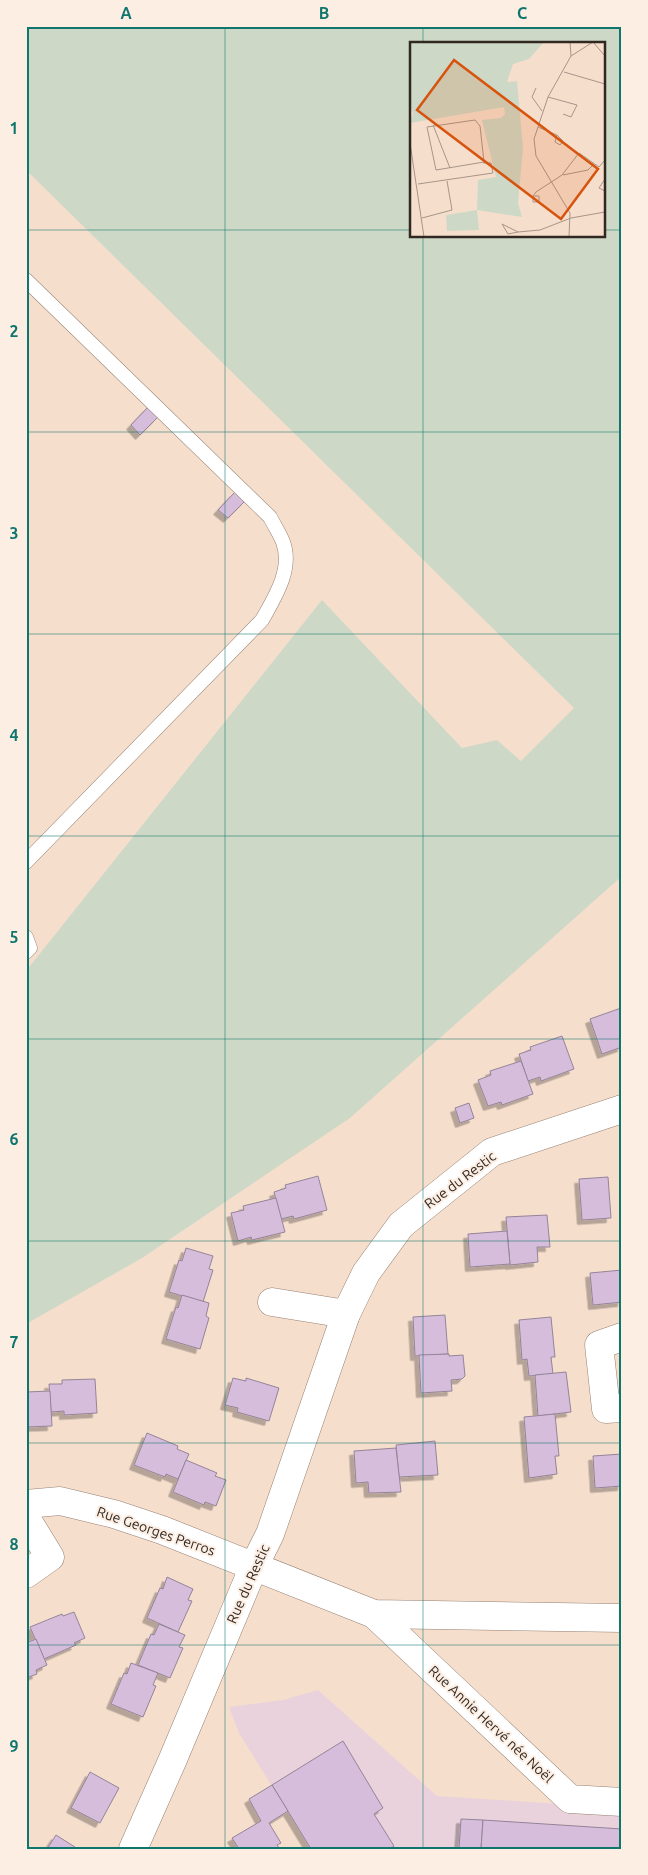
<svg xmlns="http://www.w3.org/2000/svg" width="648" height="1875" font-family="Ubuntu,sans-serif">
  <defs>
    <filter id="shadow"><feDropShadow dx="-4.5" dy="4.5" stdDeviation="0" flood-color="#0004"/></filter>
  </defs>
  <rect width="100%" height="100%" fill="#f6decd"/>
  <path fill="#ead2dc" d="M318 1690 437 1796 622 1808V1849H311L239 1733 229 1707 283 1700Z"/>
  <path fill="#cdd9c6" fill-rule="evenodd" d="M26 26H622V876L350 1118 142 1258 26 1324V971L322 600 462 748 497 740 521 761 574 708 26 170ZM412 44H604V236H412Z"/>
  <g fill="#d5bddb" stroke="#948498" filter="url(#shadow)">
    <path d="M148 407 158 417 140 435 131 425Z"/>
    <path d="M235 492 245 501 228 518 218 510Z"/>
    <path d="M621 1008 622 1047 602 1054 590 1019Z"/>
    <path d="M562 1036 574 1069 541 1081 540 1077 528 1081 519 1054 531 1050 530 1047Z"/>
    <path d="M521 1061 533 1094 502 1105 501 1102 488 1106 478 1080 491 1075 490 1071Z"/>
    <path d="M469 1103 474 1118 460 1123 455 1108Z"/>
    <path d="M318 1176 327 1210 294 1219 293 1216 281 1219 274 1192 286 1188 285 1185Z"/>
    <path d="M608 1177 611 1218 582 1220 579 1179Z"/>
    <path d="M276 1198 285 1232 252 1240 251 1237 238 1241 231 1213 244 1210 243 1206Z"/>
    <path d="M547 1215 550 1247H537L538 1262 510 1265 506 1217Z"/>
    <path d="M507 1231 510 1264 470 1267 468 1234Z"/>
    <path d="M186 1248 213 1256 209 1269 213 1270 203 1302 169 1292 179 1260 182 1261Z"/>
    <path d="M622 1270V1302L593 1305 590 1273Z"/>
    <path d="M182 1295 209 1303 206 1316 209 1318 200 1349 166 1339 176 1307 178 1308Z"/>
    <path d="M445 1315 448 1354 415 1356 413 1317Z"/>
    <path d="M551 1317 555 1357H551L553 1374 529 1376 527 1359 522 1360 519 1320Z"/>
    <path d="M449 1354V1356L463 1355 465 1376 462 1379 451 1380 452 1391 421 1393 419 1355Z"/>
    <path d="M566 1372 571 1412 538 1416 535 1375Z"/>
    <path d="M233 1378 246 1381V1378L279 1388 269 1421 237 1412 238 1408 225 1405Z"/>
    <path d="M95 1379 97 1413 64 1415V1411L51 1412 49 1384H62V1380Z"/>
    <path d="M50 1391 52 1426 26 1427V1392Z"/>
    <path d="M555 1414 559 1456H555L557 1474 529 1478 524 1417Z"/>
    <path d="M147 1433 178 1446 177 1449 189 1454 178 1479 166 1474 165 1477 134 1465Z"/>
    <path d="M435 1441 438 1475 399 1477 396 1445Z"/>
    <path d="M396 1448 401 1492 369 1493 368 1482 356 1483 354 1451Z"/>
    <path d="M622 1454V1486L595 1488 593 1456Z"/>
    <path d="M186 1460 217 1473 215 1476 226 1480 216 1506 205 1502 204 1505 173 1492Z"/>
    <path d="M167 1577 193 1589 188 1600 192 1601 178 1632 147 1618 160 1588 163 1589Z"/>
    <path d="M74 1612 85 1638 74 1643 76 1645 44 1659 30 1627 62 1614 63 1616Z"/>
    <path d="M159 1624 185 1635 179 1647 183 1648 170 1678 138 1665 151 1634 154 1635Z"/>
    <path d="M36 1639 47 1665 36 1670 37 1674 26 1678V1643Z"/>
    <path d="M131 1663 158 1673 153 1685 156 1686 143 1717 111 1704 124 1673 127 1674Z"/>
    <path d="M343 1741 383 1808 374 1814 394 1846 390 1849H311L272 1785Z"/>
    <path d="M90 1772 119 1788 100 1823 71 1808Z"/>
    <path d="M272 1785 288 1811 269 1823 281 1843 277 1845 280 1849H239L232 1838 261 1821 249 1799Z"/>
    <path d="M461 1819 483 1820 481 1849H459Z"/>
    <path d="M483 1820 622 1829V1849H481Z"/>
    <path d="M56 1835 78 1849H47Z"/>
  </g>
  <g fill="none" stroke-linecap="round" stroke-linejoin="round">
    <defs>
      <g id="service">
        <path d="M26 280 270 517C274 525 280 534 283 542 293 569 275 597 262 620L26 862"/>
        <path d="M26 937 30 948 26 952"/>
      </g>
      <g id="minor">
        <path d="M272 1302 346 1314"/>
        <path d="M622 1337 599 1345 606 1409 622 1408"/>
        <path d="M26 1504 60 1501 114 1514 162 1530 374 1614 622 1618"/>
        <path d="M26 1518 50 1557 26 1574"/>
        <path d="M374 1614 570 1799 622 1802"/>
        <path d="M133 1849 173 1759 254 1566 270 1534 346 1314 366 1273 401 1225 492 1152 622 1109"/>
      </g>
    </defs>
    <use href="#service" stroke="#968172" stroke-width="15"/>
    <use href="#minor" stroke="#968172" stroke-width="29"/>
    <use href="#service" stroke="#fff" stroke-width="14"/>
    <use href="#minor" stroke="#fff" stroke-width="28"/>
  </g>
  <path fill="none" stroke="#0f766e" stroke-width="1" stroke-opacity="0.55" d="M225 26V1849M423 26V44M26 230H412M604 230H622M423 236V1849M26 432H622M26 634H622M26 836H622M26 1039H622M26 1241H622M26 1443H622M26 1645H622"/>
  <g text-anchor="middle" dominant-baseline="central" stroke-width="4" stroke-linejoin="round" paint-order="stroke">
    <g font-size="14" fill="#312821" stroke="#fceee3">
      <text transform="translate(460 1180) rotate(-37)">Rue du Restic</text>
      <text transform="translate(156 1531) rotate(19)">Rue Georges Perros</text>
      <text transform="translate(248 1584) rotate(-66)">Rue du Restic</text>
      <text transform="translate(491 1724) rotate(43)">Rue Annie Hervé née Noël</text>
    </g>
  </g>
  <g transform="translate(410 42)">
    <rect width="195" height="195" fill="#f6decd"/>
    <path d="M0 0H134L119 17 103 22 97 40 107 39 113 106 108 161 112 175 67 168 69 188 37 189 36 173 67 168 68 138 86 135 72 78 91 76 95 72 94 65 0 81 3 72 0 63Z" fill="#cdd9c6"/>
    <path fill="none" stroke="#a79588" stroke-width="1" d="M183 0 195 14M161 14 183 0M154 30 195 42M126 46 122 55 132 69M138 55 167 63 161 75 153 72M65 78 70 84 74 120 26 128 17 85ZM23 83 40 126M128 85 147 93 145 100 150 103 153 99 147 93M0 101 14 195M153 133 178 128 184 122M195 137 189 146 195 149M8 142 83 131 81 121H73M123 154H129V160H123V154L126 150 152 133 169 111 189 125 195 118M12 176 42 168 37 139M108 190 98 192 92 182 108 190 130 188 161 176 195 170M159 195 160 171 126 114 124 97 138 55 161 14 160 0"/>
    <path fill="#d6540e" fill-opacity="0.15" stroke="#d6540e" stroke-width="2.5" d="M44 18 188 127 151 177 7 68Z"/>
    <rect width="195" height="195" fill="none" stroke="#312821" stroke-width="2.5"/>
  </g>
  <rect width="648" height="1875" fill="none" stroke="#fceee3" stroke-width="55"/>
  <rect x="28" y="28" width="592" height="1820" fill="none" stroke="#0f766e" stroke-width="2"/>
  <g font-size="16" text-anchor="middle" font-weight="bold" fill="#0f766e">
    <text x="126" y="19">A</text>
    <text x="324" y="19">B</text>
    <text x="522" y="19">C</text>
    <text x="14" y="134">1</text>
    <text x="14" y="337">2</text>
    <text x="14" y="539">3</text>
    <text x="14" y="741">4</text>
    <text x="14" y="943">5</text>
    <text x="14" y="1145">6</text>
    <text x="14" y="1348">7</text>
    <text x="14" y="1550">8</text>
    <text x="14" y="1752">9</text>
  </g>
</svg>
